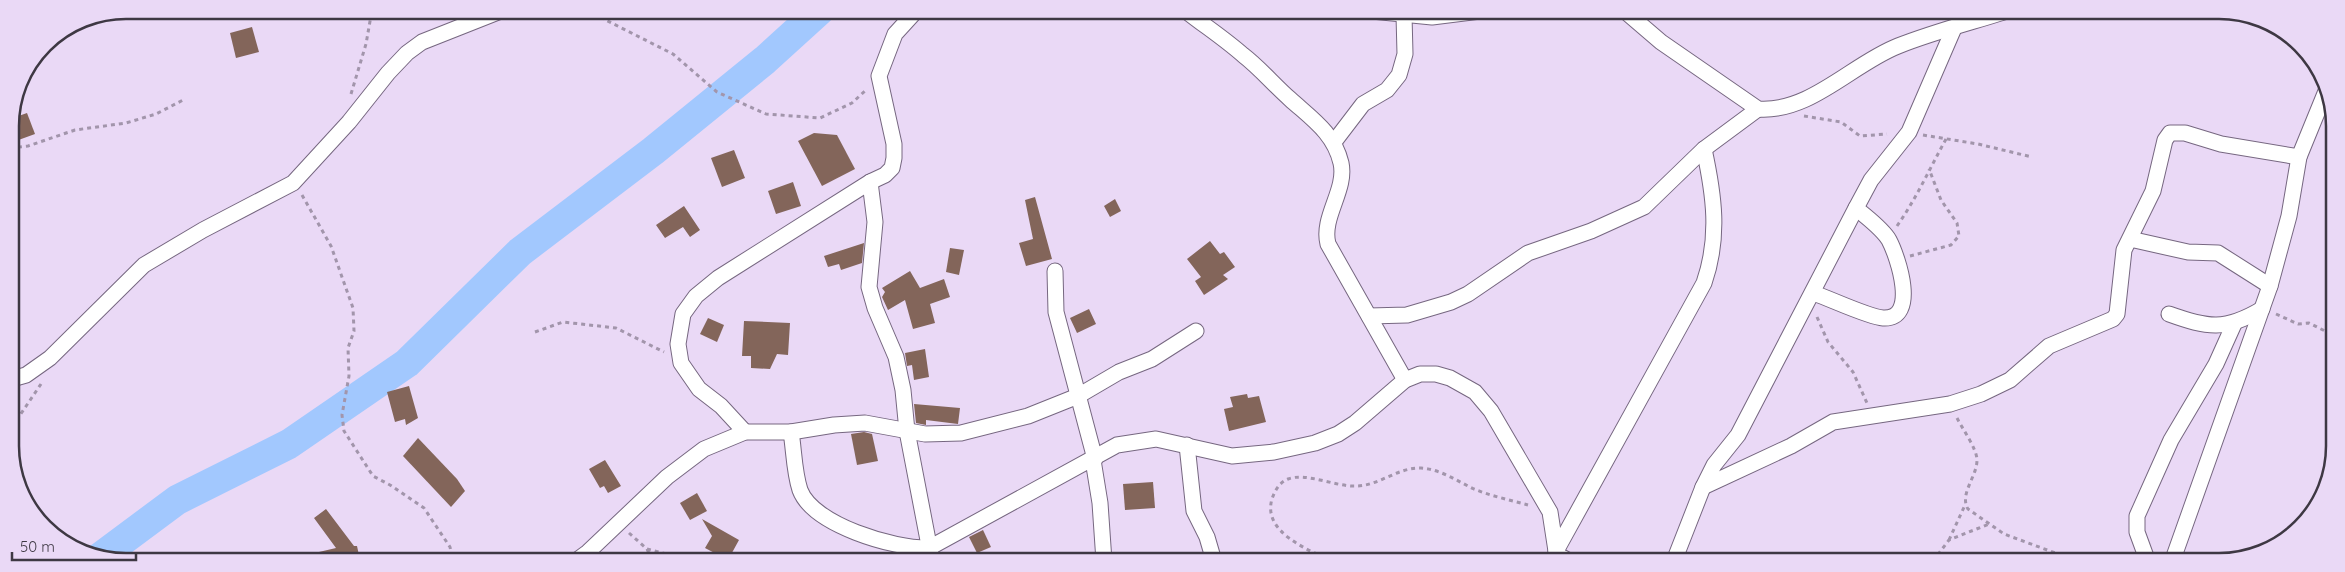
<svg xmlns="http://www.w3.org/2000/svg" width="2345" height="572" font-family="Quicksand,sans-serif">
  <rect width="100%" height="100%" fill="#ead9f6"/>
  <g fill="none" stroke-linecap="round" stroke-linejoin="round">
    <path stroke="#a2c8fe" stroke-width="30" d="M99 558 177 500 289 444 407 363 520 252 653 151 765 60 819 11"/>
  </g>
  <g fill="#83655a">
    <path d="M252 27 259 52 236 58 230 33Z"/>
    <path d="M27 113 35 134 13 142 10 119Z"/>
    <path d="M814 133 837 135 855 169 822 186 798 141Z"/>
    <path d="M734 150 745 178 722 187 711 158Z"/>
    <path d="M793 182 801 206 776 214 768 191Z"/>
    <path d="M1035 197 1052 259 1026 266 1019 243 1033 239 1025 200Z"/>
    <path d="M1115 199 1121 211 1110 217 1104 206Z"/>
    <path d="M684 206 700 230 690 237 683 227 665 238 656 225Z"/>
    <path d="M1210 241 1220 254 1224 252 1235 267 1223 275 1228 279 1204 295 1195 281 1201 277 1187 259Z"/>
    <path d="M864 243 862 263 841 270 839 264 828 267 824 256Z"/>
    <path d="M950 248 964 250 959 275 946 272Z"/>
    <path d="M910 271 920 288 944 279 950 297 930 304 935 323 913 329 905 300 888 310 882 297 885 292 882 288Z"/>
    <path d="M1089 309 1096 324 1077 333 1070 318Z"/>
    <path d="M708 318 724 325 717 342 700 334Z"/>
    <path d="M744 321 790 323 788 355 777 354 770 369 751 368V356H742Z"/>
    <path d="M925 349 929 377 914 380 912 365 907 366 905 353Z"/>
    <path d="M409 386 418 418 406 425 405 419 395 422 387 392Z"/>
    <path d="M1247 394 1248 398 1259 396 1266 422 1229 431 1224 409 1233 407 1230 397Z"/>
    <path d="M914 404 960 408 958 424 926 420V425L916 423Z"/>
    <path d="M864 432 872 434 878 461 857 465 851 434Z"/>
    <path d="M418 438 457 479 465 491 451 507 403 456Z"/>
    <path d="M605 460 621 486 608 493 604 486 600 488 589 469Z"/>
    <path d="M1153 482 1155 508 1125 510 1123 484Z"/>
    <path d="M697 493 707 511 690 520 680 503Z"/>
    <path d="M326 509 354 546H357L360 560H306V555L336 548 314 518Z"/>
    <path d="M702 519 739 540 728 560 705 548 712 536Z"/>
    <path d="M983 530 991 547 977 553 969 537Z"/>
  </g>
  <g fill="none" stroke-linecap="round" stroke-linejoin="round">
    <defs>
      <g id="minor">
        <path d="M1186 11C1205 26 1225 39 1243 55 1260 68 1274 85 1290 99 1312 119 1334 133 1341 163 1347 190 1321 217 1328 244L1405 380"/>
        <path d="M1372 11 1432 17 1480 11"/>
        <path d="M1626 12 1661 42 1758 109C1810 113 1852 64 1898 46 1933 32 1969 23 2004 12"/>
        <path d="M1334 142 1363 104 1387 90 1399 75 1405 54 1404 15"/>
        <path d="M870 182 875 222 869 287 875 308 896 357 903 390 907 431 932 561"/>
        <path d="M2130 239 2188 252 2218 253 2270 286"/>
        <path d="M1055 271 1056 312 1095 459"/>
        <path d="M1813 293C1829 298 1868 317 1883 318 1919 320 1898 257 1889 240 1882 228 1866 217 1856 208"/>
        <path d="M2169 314C2208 328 2225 331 2262 309"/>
        <path d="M1369 316 1407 315 1451 302 1468 294 1528 253 1591 231 1644 207 1704 149 1758 109"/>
        <path d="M12 379 26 375 50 358 144 265 203 230 293 183 349 122 388 73 407 53 422 42 503 10"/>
        <path d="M745 432 721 406 699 389 681 363 678 344 683 314 696 296 718 278 870 182 885 175 892 168 894 158V144L879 76 895 34 916 11"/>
        <path d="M791 432C794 450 794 472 800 490 813 525 894 549 929 548L1117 445 1156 439 1232 456 1274 452 1315 443 1338 434 1355 423 1405 380 1420 374H1436L1450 378 1475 392 1491 411 1550 512 1556 551 1560 556 1569 561"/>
        <path d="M1187 445 1194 511 1207 537 1214 561"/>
        <path d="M1093 460 1100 503 1104 561"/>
        <path d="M1703 487 1791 446 1833 422 1950 404 1981 394 2010 380 2049 346 2113 319 2117 314 2124 250 2153 191 2165 140 2170 133H2185L2221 144 2299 157"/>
        <path d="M1556 551 1704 283C1720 237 1714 195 1704 149"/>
        <path d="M577 560 588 552 667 477 704 449 745 432H791L834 425 865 423 925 434 961 433 1028 416 1078 396 1119 372 1152 359 1196 331"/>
        <path d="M1674 561 1703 487 1714 465 1738 435 1856 208 1871 180 1909 132 1954 28"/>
        <path d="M2148 562 2137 532V516L2171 440 2216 364 2234 324"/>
        <path d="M2172 562 2270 286 2289 216 2299 157 2326 91"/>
      </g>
    </defs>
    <use href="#minor" stroke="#766780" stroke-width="17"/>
    <g stroke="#a295ab" stroke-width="3" stroke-dasharray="4 4" stroke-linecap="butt">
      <path d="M586 10 673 54 717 92 766 114 820 118 852 103 867 89"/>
      <path d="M351 94 366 44 372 10"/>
      <path d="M1804 116 1841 122 1860 136 1887 134"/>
      <path d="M1923 135 1978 144 2032 157"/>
      <path d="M10 148 28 146 75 130 126 123 156 114 185 99"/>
      <path d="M302 195 331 246 353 308 354 331 348 348 349 376 342 415 344 431 373 476 390 485 424 508 450 547 453 560"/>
      <path d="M1897 226C1916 199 1930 168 1946 139"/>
      <path d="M1910 256 1951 245 1959 236 1957 223 1941 200 1929 169"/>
      <path d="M2276 314 2298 324 2309 323 2333 335"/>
      <path d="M1817 317 1828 342 1853 372 1867 403"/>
      <path d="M535 332 563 322 616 328 664 352"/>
      <path d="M1957 418C1962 428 1977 449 1977 460 1977 477 1959 494 1968 509L2004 534 2058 554 2063 562"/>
      <path d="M12 427 41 384"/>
      <path d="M629 533 647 549 667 554 679 560"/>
      <path d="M1949 540 1965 505"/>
      <path d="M647 549 652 560"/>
      <path d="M1332 561C1308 550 1262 532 1272 499 1275 490 1280 482 1288 479 1306 472 1336 487 1356 486 1379 486 1398 467 1421 468 1440 469 1457 481 1474 489 1491 496 1510 500 1528 505"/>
      <path d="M1933 561 1949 540 1989 524"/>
    </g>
    <use href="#minor" stroke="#fff" stroke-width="15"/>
  </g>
  <path d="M0 0H2345V572H0ZM126 19H2219A107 107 0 0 1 2326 126V446A107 107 0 0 1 2219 553H126A107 107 0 0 1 19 446V126A107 107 0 0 1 126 19Z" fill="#ead9f6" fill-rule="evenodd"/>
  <path fill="none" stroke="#3e3843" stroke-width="2.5" d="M126 19H2219A107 107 0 0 1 2326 126V446A107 107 0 0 1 2219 553H126A107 107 0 0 1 19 446V126A107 107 0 0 1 126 19Z"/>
  <path d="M12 552v8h124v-8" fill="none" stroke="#3e3843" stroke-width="2.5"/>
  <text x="20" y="552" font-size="15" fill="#3e3843" stroke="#ead9f6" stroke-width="4" paint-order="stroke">50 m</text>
</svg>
